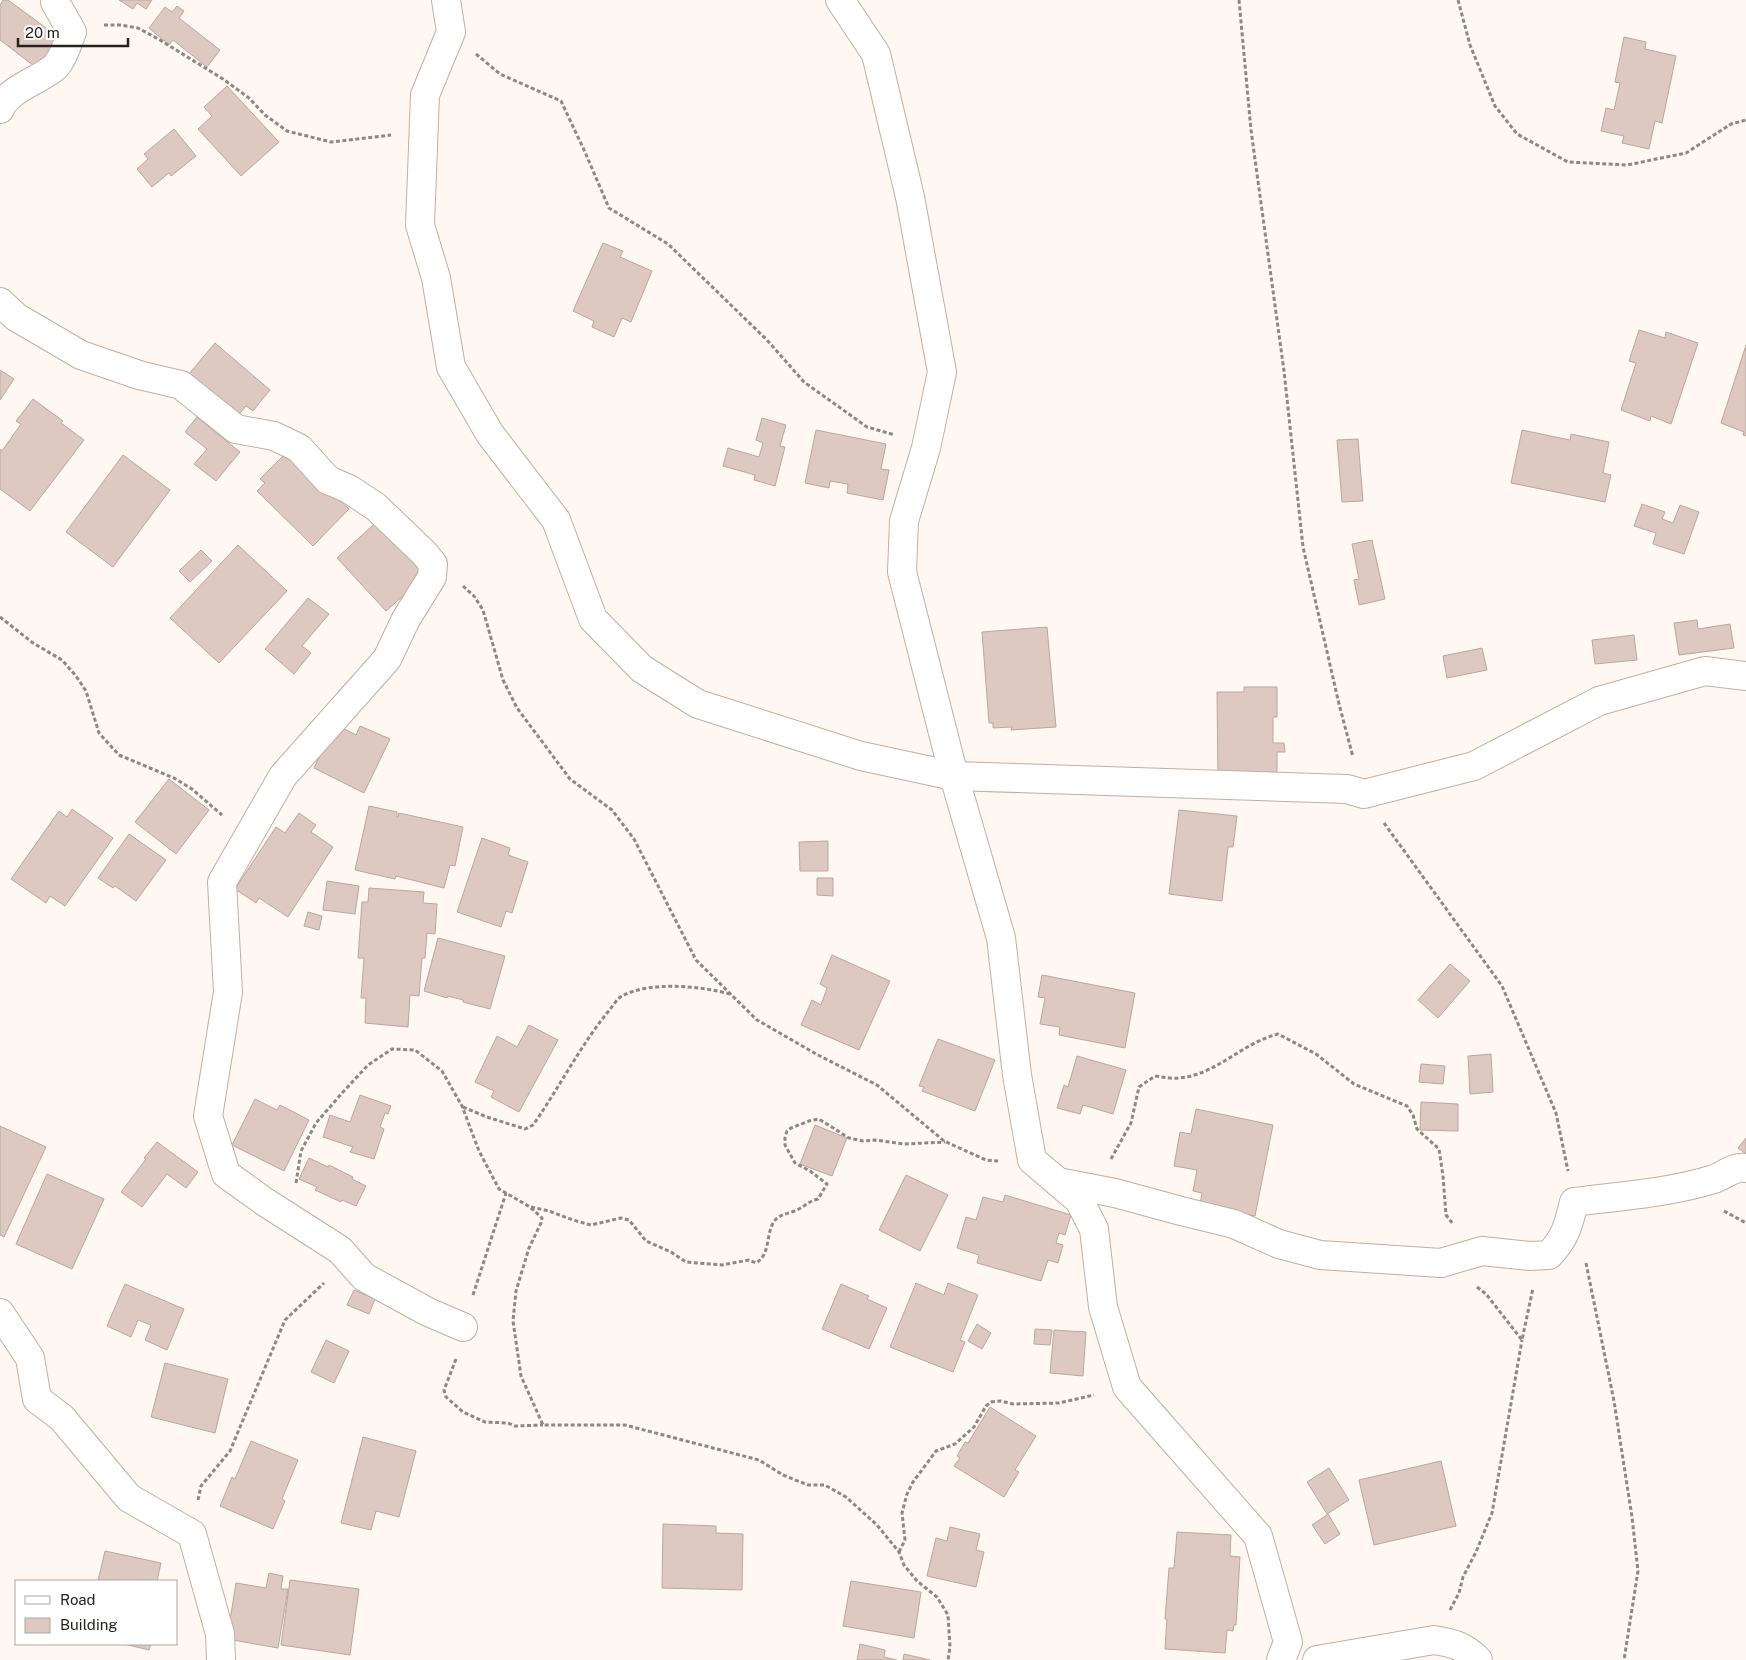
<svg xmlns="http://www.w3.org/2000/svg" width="1746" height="1660" font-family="'Public Sans',sans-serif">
  <rect width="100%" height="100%" fill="#fff7f2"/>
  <g fill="#ddc9c1" stroke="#baa79f">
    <path d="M3 0H8L61 39 38 69 0 40V5Z"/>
    <path d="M119 0H152L146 9 137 3 133 9Z"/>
    <path d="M177 6 184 11 179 18 220 50 207 67 173 40 169 45 149 28 165 7 172 12Z"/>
    <path d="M1624 37 1646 42 1645 49 1676 56 1662 123 1655 121 1649 149 1622 143 1624 136 1601 131 1606 108 1614 110 1620 83 1615 82Z"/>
    <path d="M227 86 279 142 241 176 198 129 212 116 204 107Z"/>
    <path d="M174 129 196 156 171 176 169 173 152 187 137 169 148 159 144 154Z"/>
    <path d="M603 243 623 251 620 257 652 271 631 322 622 318 614 337 592 327 594 321 573 311Z"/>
    <path d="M1639 330 1665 338 1666 332 1698 343 1671 424 1651 416 1650 421 1621 410 1636 363 1629 361Z"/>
    <path d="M215 343 270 390 253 411 246 406 231 424 182 382Z"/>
    <path d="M1746 345V436L1743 435 1744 432 1721 423Z"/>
    <path d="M0 370 14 379 0 400Z"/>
    <path d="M33 399 63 421 61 423 84 440 30 511 0 489V449L2 451 21 424 16 421Z"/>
    <path d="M197 417 240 452 216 481 194 464 207 449 185 432Z"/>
    <path d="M762 418 786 425 780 446 785 447 775 486 754 480 755 475 723 466 728 448 759 457 763 443 756 440Z"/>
    <path d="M816 430 886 444 881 469 889 470 883 500 847 493 848 484 830 481 829 488 805 483Z"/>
    <path d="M1522 430 1570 440 1571 434 1609 442 1603 473 1611 475 1605 502 1511 483Z"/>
    <path d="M1358 439 1363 501 1342 502 1337 440Z"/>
    <path d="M290 449 308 475 330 497 333 494 349 509 313 546 257 491 265 483 260 479Z"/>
    <path d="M123 455 170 490 113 567 66 532Z"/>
    <path d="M1642 504 1665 512 1662 519 1673 523 1680 505 1699 512 1684 554 1653 544 1656 533 1634 526Z"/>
    <path d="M382 517 431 571 386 611 337 558Z"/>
    <path d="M1372 540 1385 599 1359 605 1354 580 1359 579 1352 544Z"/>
    <path d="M238 545 287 591 219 663 170 618Z"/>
    <path d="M201 550 212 561 190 582 179 571Z"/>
    <path d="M308 598 329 614 302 646 311 653 294 674 265 649Z"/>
    <path d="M1697 620 1698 629 1730 624 1734 648 1679 655 1674 623Z"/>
    <path d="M1047 627 1056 727 1011 730 1012 727 993 728V723H989L982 632Z"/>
    <path d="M1634 635 1637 660 1595 664 1592 640Z"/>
    <path d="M1482 648 1487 670 1447 678 1443 656Z"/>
    <path d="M1244 687H1277V717H1273V743H1284L1285 752H1277V778L1218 777 1217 692H1244Z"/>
    <path d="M335 724 356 735 360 726 390 739 364 793 314 768Z"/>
    <path d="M169 779 209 810 176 854 135 822Z"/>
    <path d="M369 806 397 812V817H398L399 813 463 827 455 866 450 865 444 888 396 876 395 879 355 870Z"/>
    <path d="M72 809 113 838 65 906 50 896 46 903 11 879 59 811 67 817Z"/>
    <path d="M1179 810 1237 816 1233 847H1228L1222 901 1169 894Z"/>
    <path d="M299 813 316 825 311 832 333 847 288 917 259 898 256 903 235 889 276 827 285 833Z"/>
    <path d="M129 834 166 860 136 901 115 886 113 888 98 878Z"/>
    <path d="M482 838 510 848 508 855 528 862 512 913 506 911 501 927 457 912Z"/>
    <path d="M828 841V871H800L799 842Z"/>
    <path d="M817 878H833V896L817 895Z"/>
    <path d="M327 881 359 886 355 914 323 910Z"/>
    <path d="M369 888 424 892 423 903 437 904 435 934 427 933 425 958H422L419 996 410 995 408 1027 365 1023 366 998H361L364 958H358L362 902H368Z"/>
    <path d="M308 912 322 916 319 930 304 926Z"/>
    <path d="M438 938 505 956 490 1009 463 1002V1000L448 996 447 998 424 991Z"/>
    <path d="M832 955 890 981 859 1050 801 1025 812 1000 821 1005 827 988 820 984Z"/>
    <path d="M1450 964 1470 981 1438 1018 1418 1000Z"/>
    <path d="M1042 975 1135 993 1125 1048 1059 1035 1060 1027 1040 1024 1045 998 1038 997Z"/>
    <path d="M529 1025 558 1040 519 1112 491 1097 494 1091 475 1082 497 1036 517 1047Z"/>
    <path d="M938 1039 995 1060 975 1111 922 1091 924 1087 919 1086Z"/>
    <path d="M1491 1054 1493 1092 1470 1094 1468 1056Z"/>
    <path d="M1077 1056 1126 1070 1113 1114 1083 1105 1080 1114 1057 1108 1064 1085 1068 1087Z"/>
    <path d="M1421 1064 1445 1066 1443 1084 1419 1082Z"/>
    <path d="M360 1095 391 1106 388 1114 385 1113 380 1127 384 1129 374 1159 350 1152 353 1147 323 1137 330 1115 350 1122Z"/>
    <path d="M255 1099 277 1110 280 1105 309 1120 284 1171 232 1145Z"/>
    <path d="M1421 1102 1458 1104V1131L1420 1130Z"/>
    <path d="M1196 1109 1273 1125 1255 1216 1200 1205 1202 1193 1193 1191 1197 1170 1174 1166 1180 1132 1191 1134Z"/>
    <path d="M815 1125 847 1138 832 1176 800 1164Z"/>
    <path d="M0 1126 46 1147 4 1237 0 1235Z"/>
    <path d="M1746 1138V1154L1738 1148Z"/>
    <path d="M157 1142 198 1172 186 1188 167 1174 142 1207 121 1192 146 1159 144 1158Z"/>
    <path d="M309 1158 328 1167 329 1165 353 1177 352 1179 366 1186 356 1206 342 1200 341 1202 315 1190 317 1187 299 1179Z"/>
    <path d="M47 1174 104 1199 72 1269 16 1244Z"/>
    <path d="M906 1175 948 1195 920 1251 879 1230Z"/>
    <path d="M1005 1195 1071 1215 1065 1235 1059 1233 1056 1243 1063 1245 1058 1263 1048 1260 1041 1281 977 1263 979 1255 957 1248 966 1217 976 1220 983 1197 1003 1202Z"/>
    <path d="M916 1283 944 1295 948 1283 978 1295 960 1340 965 1342 953 1372 890 1347Z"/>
    <path d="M125 1284 184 1309 167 1350 145 1340 151 1325 138 1320 131 1337 107 1326Z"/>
    <path d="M841 1284 869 1296 867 1299 887 1308 869 1349 822 1329Z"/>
    <path d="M354 1290 375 1299 369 1314 347 1305Z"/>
    <path d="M977 1324 991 1333 982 1349 968 1341Z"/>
    <path d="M1035 1329 1052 1330 1050 1345 1034 1344Z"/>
    <path d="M1054 1330 1086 1332 1083 1376 1050 1373Z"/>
    <path d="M326 1340 349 1351 334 1383 311 1372Z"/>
    <path d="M165 1363 228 1379 215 1433 151 1417Z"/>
    <path d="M990 1407 1036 1436 1015 1470 1019 1472 1004 1497 954 1466 960 1458 957 1456 965 1442 968 1443Z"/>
    <path d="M363 1437 416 1451 399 1517 376 1511 371 1530 341 1523Z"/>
    <path d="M251 1441 298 1460 282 1499 285 1501 273 1529 220 1506 232 1477 235 1479Z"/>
    <path d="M1441 1461 1456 1526 1374 1545 1359 1480Z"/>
    <path d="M1329 1468 1349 1500 1327 1514 1307 1482Z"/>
    <path d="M1328 1514 1340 1534 1325 1544 1312 1525Z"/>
    <path d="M663 1524 716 1526V1533L743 1534 742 1590 662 1588Z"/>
    <path d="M950 1527 980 1534 976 1550 984 1552 976 1587 927 1576 936 1538 947 1541Z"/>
    <path d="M1177 1532 1231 1535 1230 1556 1240 1557 1236 1625H1234L1233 1631 1227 1630 1225 1653 1165 1649 1167 1619H1165L1169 1568H1174Z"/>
    <path d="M105 1551 161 1563 157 1581H98Z"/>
    <path d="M269 1573 283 1576 281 1589H288L278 1648 227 1639 236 1583 266 1588Z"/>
    <path d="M290 1580 359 1589 350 1655 281 1645Z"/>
    <path d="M851 1581 921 1592 914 1638 843 1626Z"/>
    <path d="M124 1644H151L149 1650Z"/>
    <path d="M860 1644 885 1650 884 1657 897 1660H857Z"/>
    <path d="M904 1654 930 1660H903Z"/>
  </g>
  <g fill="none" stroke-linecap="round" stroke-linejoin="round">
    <defs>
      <g id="street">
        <path d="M446 0 451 32 425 95 420 225 436 278 451 367 490 434 556 520 593 619 642 669 698 704 861 756 954 776 1347 789 1364 794 1474 766 1599 701 1705 671 1746 676"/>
        <path d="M840 0 876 54 910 197 942 372 926 448 904 521 902 572 954 776 1001 938 1017 1075 1032 1160 1079 1200 1094 1229 1103 1307 1127 1387 1258 1536 1288 1642 1281 1660"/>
        <path d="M0 109C9 88 39 81 55 67 63 59 68 42 72 32L55 2 56 0"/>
        <path d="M0 302 16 317 81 355 139 375 181 385 236 429 274 436 299 448 328 480 349 489 376 507 424 553 433 564 432 577 406 619 387 659 283 776 222 882 228 992 208 1116 226 1174 265 1202 340 1250 364 1277 428 1312 463 1327"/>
        <path d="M1058 1182 1115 1193 1181 1211 1234 1224 1279 1244 1320 1255 1441 1263 1482 1251 1530 1256 1549 1255C1566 1237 1568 1226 1574 1202 1621 1196 1669 1193 1714 1179 1725 1175 1734 1166 1746 1168"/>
        <path d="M0 1313 30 1358 37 1399 62 1418 129 1498 192 1534 220 1634 221 1660"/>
        <path d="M1317 1660 1434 1640C1453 1643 1464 1646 1478 1660"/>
      </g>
    </defs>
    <use href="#street" stroke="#c1afa4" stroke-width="30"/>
    <g stroke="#8e8782" stroke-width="3" stroke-dasharray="4 2.5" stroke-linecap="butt">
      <path d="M1239 0 1251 130 1284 371 1303 547 1339 704 1353 757"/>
      <path d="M1458 0 1470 45 1495 106 1517 134 1568 162 1627 165 1686 153 1731 124 1746 120"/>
      <path d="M104 25H120L138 28 160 40 223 79 249 98 265 115 287 131 331 142 391 135"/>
      <path d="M476 54 500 74 561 101 585 152 609 208 668 244 767 340 804 382 867 427 895 435"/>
      <path d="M463 586 474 596 483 610 503 680 517 708 570 779 612 810 634 839 696 960 757 1020 818 1055 877 1085 944 1141 986 1160 998 1161"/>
      <path d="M0 617 33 643 62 660 76 676 86 691 99 733 119 755 174 778 192 789 222 815"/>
      <path d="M1384 823 1502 986 1556 1113 1568 1171"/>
      <path d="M463 1107 487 1117 525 1129 533 1125C559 1088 579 1048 607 1013 612 1008 616 999 622 996 649 981 701 986 730 994"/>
      <path d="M1111 1159 1131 1123 1139 1087 1155 1076C1163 1077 1171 1079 1179 1078 1216 1075 1242 1043 1278 1034L1316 1054 1354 1084 1407 1106 1413 1115 1417 1129 1439 1149 1443 1176 1446 1215 1453 1224"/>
      <path d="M296 1183 301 1151 316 1123 343 1092 368 1065 392 1049 415 1050 442 1071 462 1106 479 1151 499 1189 530 1207 542 1218 541 1223 529 1248 516 1291 513 1321 521 1376 543 1425H625L759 1460 783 1475 808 1485H825L846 1497 877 1525 899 1552 904 1565 917 1581 937 1597 948 1615 950 1647 948 1660"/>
      <path d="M531 1207 549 1211 573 1220 591 1225 621 1218 629 1220 646 1241 671 1252 686 1262 722 1265 749 1260 756 1263C770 1255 766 1236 773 1223 778 1214 788 1214 797 1210 805 1206 809 1201 818 1199L827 1184 810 1171 795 1163 785 1145V1138L787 1131 791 1128 809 1121 819 1119 849 1138 863 1141 875 1140 904 1144 945 1142"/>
      <path d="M1724 1211 1746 1223"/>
      <path d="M1586 1263 1614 1401 1632 1517 1638 1571 1624 1660"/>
      <path d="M1477 1287 1486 1294 1522 1340 1533 1288"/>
      <path d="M473 1295 506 1193"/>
      <path d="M456 1359 444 1390 446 1397 463 1412 485 1422 508 1423 515 1426 543 1425"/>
      <path d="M198 1500 201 1486 230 1451 285 1320 324 1283"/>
      <path d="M899 1552 905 1540 902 1513 907 1494 913 1482 936 1451 955 1444 974 1427 986 1406 991 1402 1001 1401 1013 1404 1059 1403 1094 1395"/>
      <path d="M1450 1610 1459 1593 1463 1577 1476 1552 1492 1513 1522 1340"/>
    </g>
    <use href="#street" stroke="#fff" stroke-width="28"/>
  </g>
  <rect x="15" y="1580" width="162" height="65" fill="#ffffff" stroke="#a9a7a5"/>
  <rect x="25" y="1596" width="25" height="8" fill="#ffffff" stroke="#a9a7a5"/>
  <text x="60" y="1605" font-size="15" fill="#28221e">Road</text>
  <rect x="25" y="1618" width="25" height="15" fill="#ddc9c1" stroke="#a9a7a5"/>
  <text x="60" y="1630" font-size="15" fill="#28221e">Building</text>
  <path d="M18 38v8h110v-8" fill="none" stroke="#28221e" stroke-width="2.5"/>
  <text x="25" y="38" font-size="15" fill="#28221e" stroke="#ffffff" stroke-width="4" paint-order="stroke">20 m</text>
</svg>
